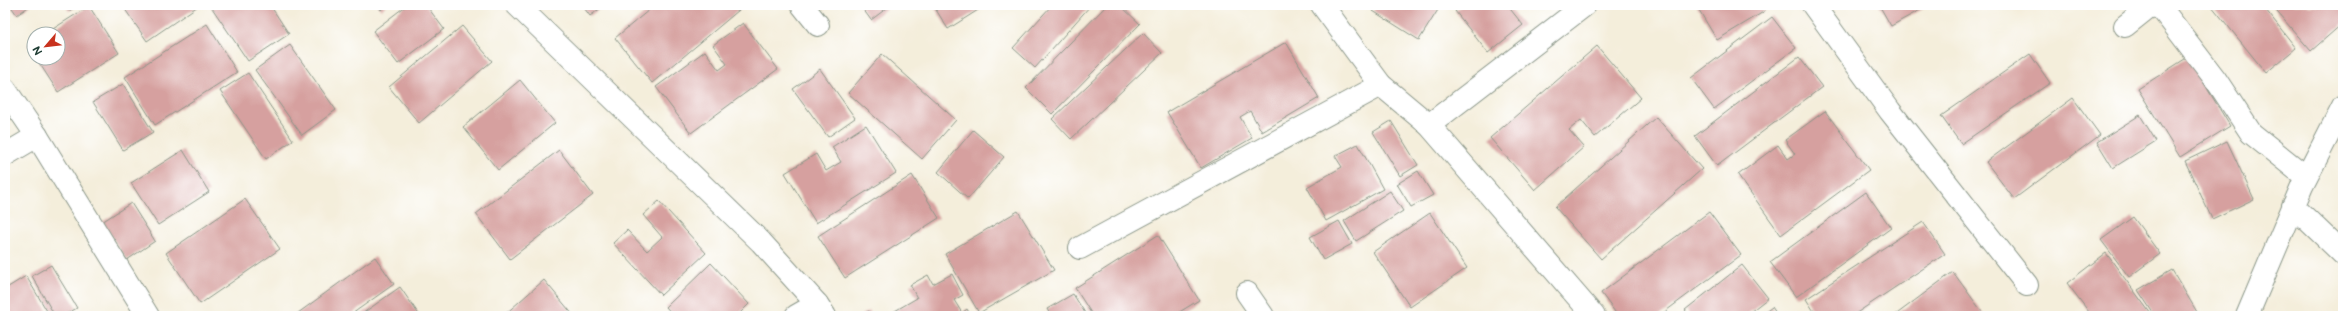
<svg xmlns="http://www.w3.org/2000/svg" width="2348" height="321" font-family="'Balsamiq Sans',sans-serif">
  <rect width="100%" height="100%" fill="#fff"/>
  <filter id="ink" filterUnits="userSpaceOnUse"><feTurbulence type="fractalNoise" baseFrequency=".025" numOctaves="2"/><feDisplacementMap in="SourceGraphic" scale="8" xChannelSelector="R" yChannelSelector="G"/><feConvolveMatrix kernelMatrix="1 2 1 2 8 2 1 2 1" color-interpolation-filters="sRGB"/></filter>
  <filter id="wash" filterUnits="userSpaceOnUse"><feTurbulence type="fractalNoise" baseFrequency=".012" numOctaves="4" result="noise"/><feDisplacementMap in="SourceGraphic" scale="16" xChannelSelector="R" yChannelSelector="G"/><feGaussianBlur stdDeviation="0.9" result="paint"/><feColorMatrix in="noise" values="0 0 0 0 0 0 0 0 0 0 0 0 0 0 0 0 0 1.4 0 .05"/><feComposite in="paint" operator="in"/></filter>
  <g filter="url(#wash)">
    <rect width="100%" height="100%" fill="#f4eedb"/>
    <g id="blocks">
      <g fill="#d6a09f">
        <path d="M10 5H31L17 15Z"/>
        <path d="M65 5H78L69 11Z"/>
        <path d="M122 5H197L198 6 147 41Z"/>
        <path d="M210 5H270L289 34 248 61Z"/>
        <path d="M377 5H386L381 10Z"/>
        <path d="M407 5H426L444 29 398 64 373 31Z"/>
        <path d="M582 5H605L590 16Z"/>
        <path d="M655 5H745L652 83 615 38Z"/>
        <path d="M860 5H891L871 20Z"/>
        <path d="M933 5H986L948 29Z"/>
        <path d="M1052 5H1091L1035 68 1013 48Z"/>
        <path d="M1107 5H1120L1140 24 1052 114 1026 88Z"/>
        <path d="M1377 5H1441L1419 40 1373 11Z"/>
        <path d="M1463 5H1507L1523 25 1488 53 1455 11Z"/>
        <path d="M1696 5H1762L1765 11 1717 40Z"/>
        <path d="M1879 5H1929L1891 26Z"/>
        <path d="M2211 5H2262L2296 48 2266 73Z"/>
        <path d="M2271 5H2343V23L2311 51Z"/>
        <path d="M89 6 119 53 58 92 36 58H58V34H45Z"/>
        <path d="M1772 17 1796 48 1714 109 1691 78Z"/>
        <path d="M743 23 778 69 691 133 656 87 705 51 719 70 727 64 713 45Z"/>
        <path d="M207 24 237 72 155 125 125 77Z"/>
        <path d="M462 26 492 61 419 123 389 87Z"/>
        <path d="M1143 33 1162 53 1071 139 1052 119Z"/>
        <path d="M34 41V55L28 45Z"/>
        <path d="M1286 42 1319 98 1262 132 1250 111 1240 117 1252 138 1201 168 1167 112Z"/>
        <path d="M290 45 336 110 302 135 255 70Z"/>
        <path d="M1597 46 1641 98 1595 137 1581 120 1569 130 1584 147 1535 190 1490 138Z"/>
        <path d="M882 54 956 120 922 159 848 93Z"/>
        <path d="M2030 54 2050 83 1961 144 1941 116Z"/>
        <path d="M1799 57 1822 87 1717 166 1695 136Z"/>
        <path d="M2188 57 2230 126 2180 157 2138 89Z"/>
        <path d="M820 69 855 118 828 137 793 89Z"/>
        <path d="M248 73 293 140 266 159 220 91Z"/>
        <path d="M520 80 555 123 498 170 463 127Z"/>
        <path d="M123 84 153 132 123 150 93 102Z"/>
        <path d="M2073 98 2100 135 2014 199 1986 162Z"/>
        <path d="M1825 111 1869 170 1781 235 1738 175 1778 145 1788 159 1795 154 1785 140Z"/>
        <path d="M2140 115 2156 141 2113 168 2097 142Z"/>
        <path d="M1656 117 1702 169 1601 259 1555 207Z"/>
        <path d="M1391 121 1418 165 1400 176 1373 132Z"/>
        <path d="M866 125 896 173 816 223 785 173 816 154 826 171 841 162 832 147Z"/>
        <path d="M973 130 1004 157 968 199 938 172Z"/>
        <path d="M2227 141 2254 199 2212 219 2185 161Z"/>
        <path d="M1358 144 1383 189 1326 221 1307 187 1342 167 1335 156Z"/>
        <path d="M183 150 209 192 158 225 131 183Z"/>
        <path d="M559 150 593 195 510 259 476 214Z"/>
        <path d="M1418 171 1433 195 1411 207 1397 184Z"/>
        <path d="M912 175 939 218 845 278 818 236Z"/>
        <path d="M1390 191 1403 211 1356 241 1344 221Z"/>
        <path d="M1866 192 1891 228 1796 297 1770 262Z"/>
        <path d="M245 199 280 249 200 304 166 253Z"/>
        <path d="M659 201 706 253 661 295 613 243 627 230 647 251 662 237 643 215Z"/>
        <path d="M131 203 155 241 127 260 102 222Z"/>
        <path d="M1018 211 1054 270 979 313 945 254Z"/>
        <path d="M1709 212 1741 255 1659 316H1618L1601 293Z"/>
        <path d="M1430 213 1467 268 1410 307 1373 252Z"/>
        <path d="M2133 217 2160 254 2129 277 2101 240Z"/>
        <path d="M1339 221 1352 244 1323 260 1310 237Z"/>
        <path d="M1923 222 1945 254 1852 316H1817L1806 299Z"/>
        <path d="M1158 235 1199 300 1173 316H1093L1075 288Z"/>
        <path d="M2106 253 2151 314 2148 316H2092L2067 283Z"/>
        <path d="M375 257 394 284 349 316H294Z"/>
        <path d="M711 263 749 304 737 316H674L666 307Z"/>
        <path d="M51 265 77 308 63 316H55L32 276Z"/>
        <path d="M1742 265 1768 298 1745 316H1690L1685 310Z"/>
        <path d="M2172 270 2197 312 2190 316H2155L2138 290Z"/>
        <path d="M1953 272 1985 316H1894Z"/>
        <path d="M952 274 963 295 954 300 962 313 967 309 971 316H889L888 315 917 298 910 285 928 275 933 284Z"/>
        <path d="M26 276 50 316H5V289Z"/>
        <path d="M544 280 574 316H503Z"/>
        <path d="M400 287 420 316H359Z"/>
        <path d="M1073 294 1087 316H1051L1047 309Z"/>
        <path d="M1772 307 1778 316H1760Z"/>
        <path d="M869 311 872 316H860Z"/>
        <path d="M1207 312 1210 316H1200Z"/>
      </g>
    </g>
  </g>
  <g filter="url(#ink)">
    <use href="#blocks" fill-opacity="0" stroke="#8a9688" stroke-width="1"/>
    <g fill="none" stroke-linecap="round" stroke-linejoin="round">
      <defs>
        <g id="minor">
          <path d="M517 5 761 242 817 304 825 316"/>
          <path d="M802 5 818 25"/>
          <path d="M1322 5 1381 85 1429 125 1594 316"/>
          <path d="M1813 5 1890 111 2027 285"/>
          <path d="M2125 26 2150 6 2161 8 2216 80 2251 133 2306 177"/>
          <path d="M5 89 37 136 148 316"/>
          <path d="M1429 125 1585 5"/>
          <path d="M5 155 37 136"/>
          <path d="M2293 206 2343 254"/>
          <path d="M1080 248 1381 85"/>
          <path d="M1247 293 1263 316"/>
          <path d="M796 316 817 304"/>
          <path d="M2247 316 2302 186 2343 106"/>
        </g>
      </defs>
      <use href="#minor" stroke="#8a9688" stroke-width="24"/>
      <use href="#minor" stroke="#fff" stroke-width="22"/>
    </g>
  </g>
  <rect width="2348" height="321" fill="none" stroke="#fff" stroke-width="20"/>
  <g transform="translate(46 46) rotate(242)"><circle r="19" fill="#ffffff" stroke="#a5b1ae"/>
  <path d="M0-3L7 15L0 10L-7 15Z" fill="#c8321e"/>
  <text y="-6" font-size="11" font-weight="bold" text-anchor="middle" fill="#1f3d34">N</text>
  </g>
</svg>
